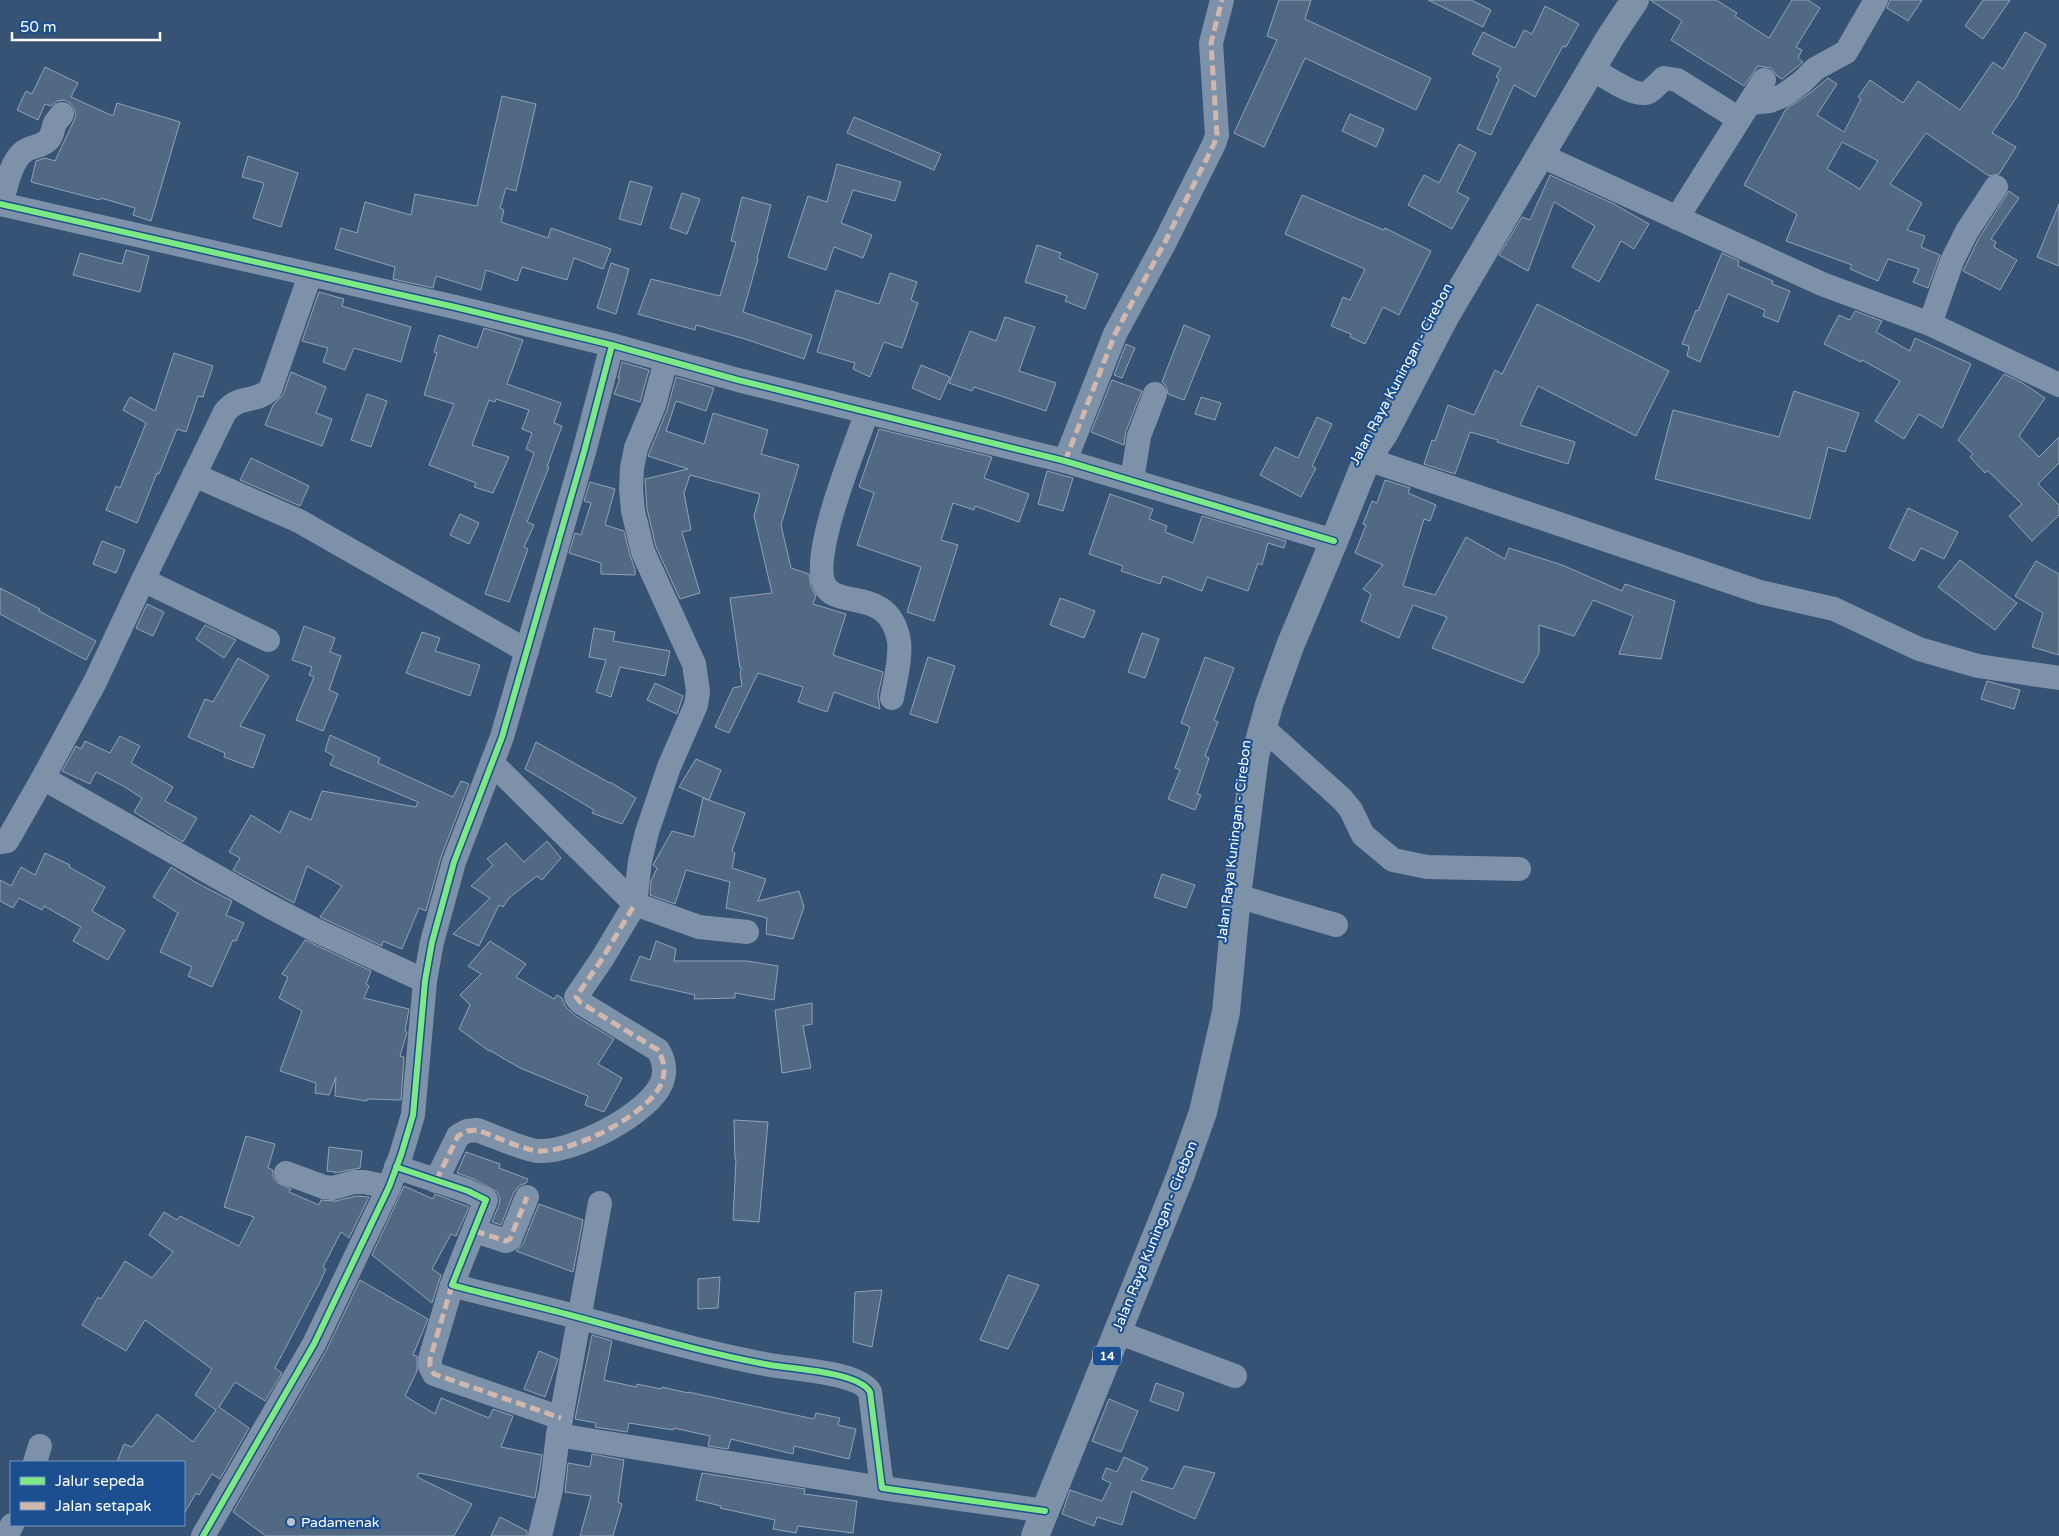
<svg xmlns="http://www.w3.org/2000/svg" width="2059" height="1536" font-family="'Varela Round',sans-serif">
  <rect width="100%" height="100%" fill="#365274"/>
  <g fill="#526984" stroke="#92a2b6" fill-rule="evenodd">
    <path d="M1279 0H1311L1305 19 1431 78 1416 110 1305 58 1264 147 1234 133 1277 40 1267 36Z"/>
    <path d="M1428 0H1471L1491 10 1483 27Z"/>
    <path d="M1650 0H1716L1737 13 1735 16 1769 38 1792 0H1808L1820 8 1796 47 1802 50 1798 58 1803 62 1782 79 1777 76 1771 68 1758 66 1744 86 1671 40 1682 21Z"/>
    <path d="M1890 0H1922L1908 21 1887 8Z"/>
    <path d="M1983 0H2010L1983 39 1965 26Z"/>
    <path d="M1545 6 1579 24 1566 47 1563 46 1535 97 1514 85 1491 135 1477 129 1499 79 1496 77 1501 68 1472 54 1483 32 1515 48 1524 30 1532 34Z"/>
    <path d="M2025 32 2046 45 2016 98 1992 133 2016 147 1999 174 1989 176 1926 133 1890 184 1922 203 1907 230 1925 236 1921 247 1940 255 1928 288 1913 282 1919 269 1888 259 1878 281 1850 269 1852 265 1786 241 1797 214 1744 185 1786 109 1810 93 1828 78 1837 84 1817 115 1844 132 1861 99 1858 97 1870 80 1903 103 1918 81 1960 110 1993 62 2003 69ZM1842 142 1878 161 1860 189 1827 169Z"/>
    <path d="M45 67 78 83 71 97 113 116 117 103 180 122 151 221 133 215 135 208 101 198 100 200 31 182 36 161 45 158 55 161 76 116 74 108 70 103 64 100 57 101 51 106 45 104 38 120 17 110 26 91 32 94Z"/>
    <path d="M502 96 536 104 516 191 506 188 500 208 504 210 501 222 548 238 551 228 611 249 603 269 574 258 567 280 522 267 517 281 486 270 481 290 436 276 433 288 393 279 395 267 335 249 341 228 357 233 365 202 411 215 415 194 477 206Z"/>
    <path d="M1350 114 1384 129 1376 147 1342 131Z"/>
    <path d="M854 117 941 154 934 170 847 133Z"/>
    <path d="M1459 144 1476 153 1457 192 1469 198 1452 229 1408 205 1424 175 1439 183Z"/>
    <path d="M248 156 298 173 281 227 253 218 264 183 242 177Z"/>
    <path d="M837 164 901 182 895 201 853 190 841 223 872 235 863 258 834 247 826 270 788 257 808 196 827 202Z"/>
    <path d="M1550 175 1614 204 1649 224 1634 249 1621 241 1599 282 1572 267 1595 226 1554 202 1528 271 1499 255 1522 217 1530 220Z"/>
    <path d="M630 181 652 187 641 225 619 219Z"/>
    <path d="M2009 191 2019 198 1991 239 1996 242 1994 247 2017 260 2000 290 1963 271 1979 238Z"/>
    <path d="M682 193 700 199 687 234 670 228Z"/>
    <path d="M1302 195 1384 230 1385 228 1431 251 1399 315 1383 307 1365 344 1350 337 1351 334 1331 326 1343 297 1350 300 1365 269 1285 234Z"/>
    <path d="M742 197 771 205 757 258 758 259 743 312 812 335 804 359 745 339 696 325 695 330 638 314 651 279 720 296 736 242 731 241Z"/>
    <path d="M2059 204V266L2037 257Z"/>
    <path d="M1037 245 1061 253 1059 258 1098 274 1085 309 1065 301 1067 296 1025 282Z"/>
    <path d="M126 250 149 256 140 292 73 275 80 253 122 264Z"/>
    <path d="M1722 253 1739 261 1738 266 1773 281 1772 284 1790 291 1778 322 1763 316 1765 310 1728 294 1700 362 1687 356 1689 346 1682 344 1696 310 1698 311Z"/>
    <path d="M611 263 629 269 616 314 597 308Z"/>
    <path d="M890 273 917 282 911 300 918 303 902 348 884 342 870 377 853 369 855 363 817 352 836 290 879 304Z"/>
    <path d="M319 292 344 299 342 306 411 327 401 362 354 348 345 370 323 362 328 348 302 341Z"/>
    <path d="M1537 304 1669 371 1636 436 1538 386 1520 425 1575 442 1568 464 1497 442 1498 440 1470 432 1455 474 1424 464 1432 440 1435 441 1448 405 1474 415 1495 370 1502 374Z"/>
    <path d="M1855 311 1882 321 1876 332 1910 351 1915 338 1971 364 1942 428 1919 414 1904 439 1875 421 1900 381 1862 360 1861 362 1824 344 1839 315 1850 320Z"/>
    <path d="M1005 317 1035 327 1019 371 1056 383 1046 411 974 387 972 391 949 383 970 331 996 341Z"/>
    <path d="M1184 325 1210 336 1184 400 1168 394 1166 386 1162 382Z"/>
    <path d="M484 328 523 340 507 384 561 403 554 423 562 426 547 467H549L527 522 534 525 524 547 528 549 509 602 485 594 534 453 526 449 532 433 522 429 529 410 496 399 495 402 489 400 472 445 509 457 493 493 474 487 476 483 429 465 454 404 424 395 437 353 434 352 439 335 477 348Z"/>
    <path d="M1126 344 1135 348 1122 378 1114 375Z"/>
    <path d="M174 353 213 366 203 397 198 396 186 432 177 429 159 474 157 473 137 523 106 510 116 486 120 488 146 423 123 410 130 397 155 411Z"/>
    <path d="M622 362 649 370 640 402 614 394 620 378H618Z"/>
    <path d="M921 365 950 377 940 400 912 388Z"/>
    <path d="M291 372 326 387 316 413 332 419 322 446 265 425 273 405 283 395Z"/>
    <path d="M2004 374 2021 382 2045 398 2019 436 2039 457 2059 437V463L2038 484 2059 505V515L2032 541 2009 516 2022 504 1987 470 1985 473 1970 457 1973 454 1958 440Z"/>
    <path d="M676 377 714 388 706 411 676 401 666 431 704 444 713 413 768 430 761 454 799 465 781 525 791 568 809 574 811 587 816 596 813 604 846 614 833 655 883 672 878 695 880 709 834 692 827 712 798 702 803 687 758 673 729 733 715 727 733 688 742 686 740 672 742 668H740L730 598 772 593 754 516 760 494 690 475 684 493 691 530 682 532 700 593 680 599 656 547 647 509 645 479 688 469 648 456 667 410Z"/>
    <path d="M1112 380 1142 391 1126 431 1124 445 1091 432Z"/>
    <path d="M1794 391 1859 413 1845 452 1828 447 1810 519 1655 479 1673 410 1779 437Z"/>
    <path d="M367 394 387 401 371 447 351 440Z"/>
    <path d="M1201 397 1221 403 1215 420 1195 414Z"/>
    <path d="M1317 417 1332 424 1312 466 1316 468 1301 497 1260 475 1275 447 1298 458Z"/>
    <path d="M879 429 992 457 984 478 1029 494 1019 522 975 506 974 510 953 503 941 540 958 545 934 621 907 612 921 567 857 545 874 493 859 487Z"/>
    <path d="M251 458 309 486 300 506 240 480Z"/>
    <path d="M1047 471 1073 478 1063 511 1038 504Z"/>
    <path d="M1385 480 1410 488 1408 493 1436 505 1430 521 1424 519 1403 586 1435 595 1466 537 1505 559 1509 548 1562 565 1622 591 1625 584 1675 601 1661 659 1619 654 1633 616 1593 600 1574 636 1539 625V653L1523 683 1432 648 1447 617 1413 605 1399 638 1361 621 1371 594 1363 589 1383 565 1355 553 1366 525 1363 524 1372 501 1377 503Z"/>
    <path d="M590 482 615 489 605 525 624 531 630 555 635 569V575L601 574V563L569 553 575 533 581 535 591 503 584 501Z"/>
    <path d="M1110 494 1153 509 1149 519 1167 526 1165 532 1193 543 1202 516 1286 541 1284 548 1268 543 1262 565 1258 563 1248 591 1207 577 1202 591 1163 576 1160 584 1121 571 1123 566 1089 554Z"/>
    <path d="M1908 508 1958 532 1944 559 1921 548 1914 561 1889 548Z"/>
    <path d="M460 514 479 523 469 544 450 535Z"/>
    <path d="M102 541 125 550 116 573 93 564Z"/>
    <path d="M1960 560 2017 603 1995 630 1938 587Z"/>
    <path d="M2036 561 2059 574V655L2032 647 2043 613 2015 596Z"/>
    <path d="M0 588 40 609 39 611 96 641 86 660 0 614Z"/>
    <path d="M1060 598 1095 611 1084 638 1050 625Z"/>
    <path d="M147 604 164 612 153 636 136 628Z"/>
    <path d="M205 625 236 640 224 658 196 639Z"/>
    <path d="M304 626 335 638 330 652 341 656 329 690 338 694 323 731 296 720 314 677 309 675 312 667 292 660Z"/>
    <path d="M594 628 615 632 613 641 670 651 665 676 620 667 611 697 596 692 606 660 589 657Z"/>
    <path d="M422 632 440 638 435 651 480 665 470 696 406 673Z"/>
    <path d="M1142 633 1159 639 1145 678 1128 672Z"/>
    <path d="M928 657 955 666 937 723 910 714Z"/>
    <path d="M1205 657 1234 668 1214 720 1218 722 1205 756 1209 758 1197 794 1201 795 1195 810 1168 799 1180 770 1175 768 1190 727 1181 723Z"/>
    <path d="M238 658 269 676 240 726 265 735 253 768 224 757 225 753 188 737 205 699 213 702Z"/>
    <path d="M1987 681 2020 690 2014 709 1981 699Z"/>
    <path d="M655 683 683 696 677 714 647 700Z"/>
    <path d="M330 735 380 758 378 763 453 797 461 781 469 784 441 857 426 911 419 908 402 949 383 941 382 946 320 917 342 886 307 866 294 903 233 870 240 858 229 852 251 815 280 833 290 811 311 820 322 791 416 807 418 802 330 765 334 756 325 751Z"/>
    <path d="M120 736 140 746 131 763 173 787 165 801 197 818 183 842 134 812 142 798 123 786 96 772 90 784 62 771 76 746 81 749 85 741 110 753Z"/>
    <path d="M536 742 610 783V782L636 798 622 824 592 813 594 810 525 769Z"/>
    <path d="M696 759 721 770 709 800 679 787Z"/>
    <path d="M703 798 745 813 732 851 735 853 732 868 766 879 758 901 799 891 804 907 793 939 766 934 767 918 726 908 730 882 686 870 675 904 650 895 651 881 657 868 653 865 672 831 694 837Z"/>
    <path d="M547 841 561 858 542 880 537 876 509 898 503 907 499 905 479 946 453 934 490 898 471 886 493 865 487 859 506 843 524 862Z"/>
    <path d="M45 853 70 865 69 867 105 887 92 911 125 930 108 960 73 941 81 927 44 906 42 910 19 898 13 908 0 901V880L11 886 21 867 35 875Z"/>
    <path d="M171 867 195 882 232 901 226 915 244 923 236 941 233 940 212 987 188 976 192 967 160 952 178 913 153 897Z"/>
    <path d="M1162 874 1195 885 1186 908 1154 897Z"/>
    <path d="M305 940 371 971 366 984 369 986 364 998 409 1009 405 1031 407 1032 406 1036 400 1056 404 1057 401 1100 367 1099V1101L335 1096 336 1077 329 1095 315 1093 316 1083 280 1071 302 1011 279 998 288 977 282 974Z"/>
    <path d="M490 941 526 964 516 977 554 999 557 995 562 998 565 1006 574 1015 614 1039 598 1064 622 1078 604 1112 585 1105 588 1096 520 1068 489 1050V1051L459 1029 470 1005 460 995 481 974 468 966Z"/>
    <path d="M656 941 676 949 674 961H747L778 966 774 1000 735 993V998L694 999 695 995 630 980 640 956 650 960Z"/>
    <path d="M812 1003V1024L803 1026 811 1068 782 1073 775 1010Z"/>
    <path d="M734 1120 768 1122 759 1222 733 1220 736 1159H735Z"/>
    <path d="M246 1136 275 1144 268 1168 273 1170V1176L276 1182 291 1189 289 1192 319 1205 321 1200 336 1201 356 1196 369 1197 349 1238 341 1232 323 1267 326 1269 319 1284 275 1368 282 1373 265 1401 235 1382 219 1407 249 1428 220 1479 212 1474 199 1495 196 1493 184 1514V1462H117L124 1444 132 1447 157 1414 193 1442 216 1410 195 1395 212 1369 145 1320 126 1351 82 1325 98 1297 101 1299 125 1261 152 1278 173 1252 149 1235 164 1212 177 1220 180 1216 239 1246 254 1217 224 1207Z"/>
    <path d="M329 1147 362 1151 360 1168 334 1173 335 1172 327 1171Z"/>
    <path d="M466 1152 500 1164 499 1168 528 1179 526 1183 519 1186 514 1192 501 1225 492 1222 499 1205 500 1198 497 1192 474 1179 457 1173Z"/>
    <path d="M404 1186 433 1199 435 1194 469 1207 456 1236 451 1234 432 1269 441 1275 432 1303 372 1255Z"/>
    <path d="M539 1204 583 1220 573 1272 516 1251 523 1244Z"/>
    <path d="M1008 1275 1039 1285 1008 1349 980 1340Z"/>
    <path d="M720 1277 718 1308 698 1309V1279Z"/>
    <path d="M360 1280 428 1319 413 1355 417 1356V1371L405 1396 435 1414 441 1398 489 1418 493 1409 513 1416 501 1447 542 1455 535 1498 419 1473 417 1477 472 1504 454 1536H266L233 1512 326 1351Z"/>
    <path d="M882 1290 872 1347 853 1342 855 1292Z"/>
    <path d="M592 1335 612 1341 604 1380 636 1387 637 1384 661 1389 662 1387 688 1393V1392L814 1419 816 1413 840 1418 838 1425 856 1429 849 1459 794 1446 793 1454 731 1439 728 1449 708 1446 710 1436 674 1428 673 1430 629 1423 627 1432 595 1427 596 1423 575 1419Z"/>
    <path d="M539 1351 558 1359 545 1397 524 1389Z"/>
    <path d="M1156 1383 1184 1393 1178 1411 1150 1401Z"/>
    <path d="M1109 1399 1138 1411 1121 1452 1092 1441Z"/>
    <path d="M592 1454 624 1460 618 1502 622 1504 613 1536H580L591 1496 565 1492 568 1463 590 1467Z"/>
    <path d="M1124 1457 1148 1468 1141 1480 1173 1489 1184 1466 1215 1473 1195 1519 1132 1491 1122 1525 1097 1517 1094 1526 1062 1514 1070 1490 1102 1501 1111 1483 1102 1479 1106 1468 1117 1472Z"/>
    <path d="M702 1473 805 1489 804 1494 857 1501 853 1533 798 1526 796 1533 773 1529 775 1520 720 1508 721 1506 696 1500Z"/>
    <path d="M500 1517 527 1531V1536H491Z"/>
  </g>
  <g fill="none" stroke-linecap="round" stroke-linejoin="round">
    <g stroke="#7d92a8" stroke-width="24">
      <path d="M1592 69C1604 75 1636 99 1649 92 1654 88 1659 83 1664 78L1677 80 1739 119"/>
      <path d="M1750 103 1770 101 1784 95 1802 82 1815 69 1846 52 1876 0"/>
      <path d="M1540 155 1822 284 1930 324 2059 385"/>
      <path d="M0 204 455 307 612 345 738 380 1065 461 1334 541"/>
      <path d="M1 204C6 188 10 164 22 153 29 146 39 148 47 141 52 137 53 129 55 123 57 120 60 117 62 114"/>
      <path d="M1677 218 1764 80"/>
      <path d="M1930 324 1952 261 1967 231 1996 187"/>
      <path d="M867 412C855 447 811 552 824 584 835 611 889 584 899 641 901 659 895 681 892 698"/>
      <path d="M1367 459 1760 592 1834 609 1919 649 1978 666 2059 678"/>
      <path d="M1065 461 1115 334 1165 242 1214 144 1217 135 1211 43 1222 0"/>
      <path d="M194 475 299 521 527 651"/>
      <path d="M1132 480 1139 436 1155 394"/>
      <path d="M143 580 225 412C240 394 253 404 270 390L310 275"/>
      <path d="M1262 727 1342 799 1351 810 1363 835 1393 860 1427 867 1519 869"/>
      <path d="M492 763 635 904 699 927 747 932"/>
      <path d="M43 778 95 682 143 580 268 640"/>
      <path d="M0 842 7 841 43 778 267 905 313 929 425 981"/>
      <path d="M1237 896 1336 925"/>
      <path d="M396 1167 468 1191 486 1200 452 1285C495 1297 538 1306 581 1318 644 1335 706 1353 770 1365 792 1369 859 1372 870 1392L882 1488 1045 1511"/>
      <path d="M286 1173 324 1187 333 1188 354 1182H364L389 1187"/>
      <path d="M436 1181 458 1136 467 1131 477 1130C492 1135 524 1150 538 1151 572 1153 649 1115 662 1082 666 1071 664 1060 658 1050L581 1003 576 997 602 959 635 904 640 861 647 832 669 767 696 705 698 691 694 664 643 552 633 511 631 489 632 468 636 448 654 405 666 360"/>
      <path d="M475 1231 506 1241 510 1239 527 1197"/>
      <path d="M452 1285 430 1359V1366L434 1374 561 1418"/>
      <path d="M1117 1332 1235 1376"/>
      <path d="M558 1435 882 1488"/>
      <path d="M35 1462 40 1446"/>
      <path d="M6 1536 12 1525"/>
      <path d="M203 1536 314 1344 389 1187 401 1155 413 1115 425 981 432 942 454 862 502 737 584 452 612 345"/>
      <path d="M540 1536 551 1490 558 1435 600 1203"/>
    </g>
    <path stroke="#7e92a7" stroke-width="28" d="M1035 1536 1180 1177 1203 1112 1226 1012 1237 896 1255 756 1269 705 1290 646 1334 541 1367 459 1385 432 1446 315 1611 36 1635 0"/>
    <g stroke="#d1b7ad" stroke-width="5" stroke-dasharray="10 5" stroke-linecap="butt">
      <path d="M1065 461 1115 334 1165 242 1214 144 1217 135 1211 43 1222 0"/>
      <path d="M436 1181 458 1136 467 1131 477 1130C492 1135 524 1150 538 1151 572 1153 649 1115 662 1082 666 1071 664 1060 658 1050L581 1003 576 997 602 959 635 904"/>
      <path d="M475 1231 506 1241 510 1239 527 1197"/>
      <path d="M452 1285 430 1359V1366L434 1374 561 1418"/>
    </g>
    <defs>
      <g id="cycleway">
        <path d="M0 204 455 307 612 345 738 380 1065 461 1334 541"/>
        <path d="M396 1167 468 1191 486 1200 452 1285C495 1297 538 1306 581 1318 644 1335 706 1353 770 1365 792 1369 859 1372 870 1392L882 1488 1045 1511"/>
        <path d="M203 1536 314 1344 389 1187 401 1155 413 1115 425 981 432 942 454 862 502 737 584 452 612 345"/>
      </g>
    </defs>
    <use href="#cycleway" stroke="#1b4f8f" stroke-width="9"/>
    <use href="#cycleway" stroke="#7ce984" stroke-width="6"/>
  </g>
  <circle fill="#b9c2ce" stroke="#1b4f8f" stroke-width="2" cx="291" cy="1522" r="5"/>
  <g text-anchor="middle" dominant-baseline="central" stroke-width="4.5" stroke-linejoin="round" paint-order="stroke">
    <rect fill="#1b4f8f" stroke="#bbcadd" stroke-width="1" x="1093" y="1346.5" width="28" height="19" rx="4"/>
    <g font-size="12" font-weight="bold" fill="#fff">
      <text x="1107" y="1356">14</text>
    </g>
    <g font-size="14" fill="#fff" stroke="#1b4f8f">
      <text transform="translate(1401 374) rotate(-62)">Jalan Raya Kuningan - Cirebon</text>
      <text transform="translate(1234 841) rotate(-83)">Jalan Raya Kuningan - Cirebon</text>
      <text transform="translate(1155 1236) rotate(-68)">Jalan Raya Kuningan - Cirebon</text>
    </g>
    <g font-size="14" fill="#fff" stroke="#1b4f8f" text-anchor="start">
      <text x="301" y="1522">Padamenak</text>
    </g>
  </g>
  <rect x="10" y="1461" width="175" height="65" fill="#1b4f8f" stroke="#7695bc"/>
  <rect x="20" y="1477" width="25" height="8" fill="#7ce984" stroke="#7695bc"/>
  <text x="55" y="1486" font-size="15" fill="#ffffff">Jalur sepeda</text>
  <rect x="20" y="1502" width="25" height="8" fill="#d1b7ad" stroke="#7695bc"/>
  <text x="55" y="1511" font-size="15" fill="#ffffff">Jalan setapak</text>
  <path d="M12 32v8h148v-8" fill="none" stroke="#ffffff" stroke-width="2.5"/>
  <text x="20" y="32" font-size="15" fill="#ffffff" stroke="#1b4f8f" stroke-width="4" paint-order="stroke">50 m</text>
</svg>
